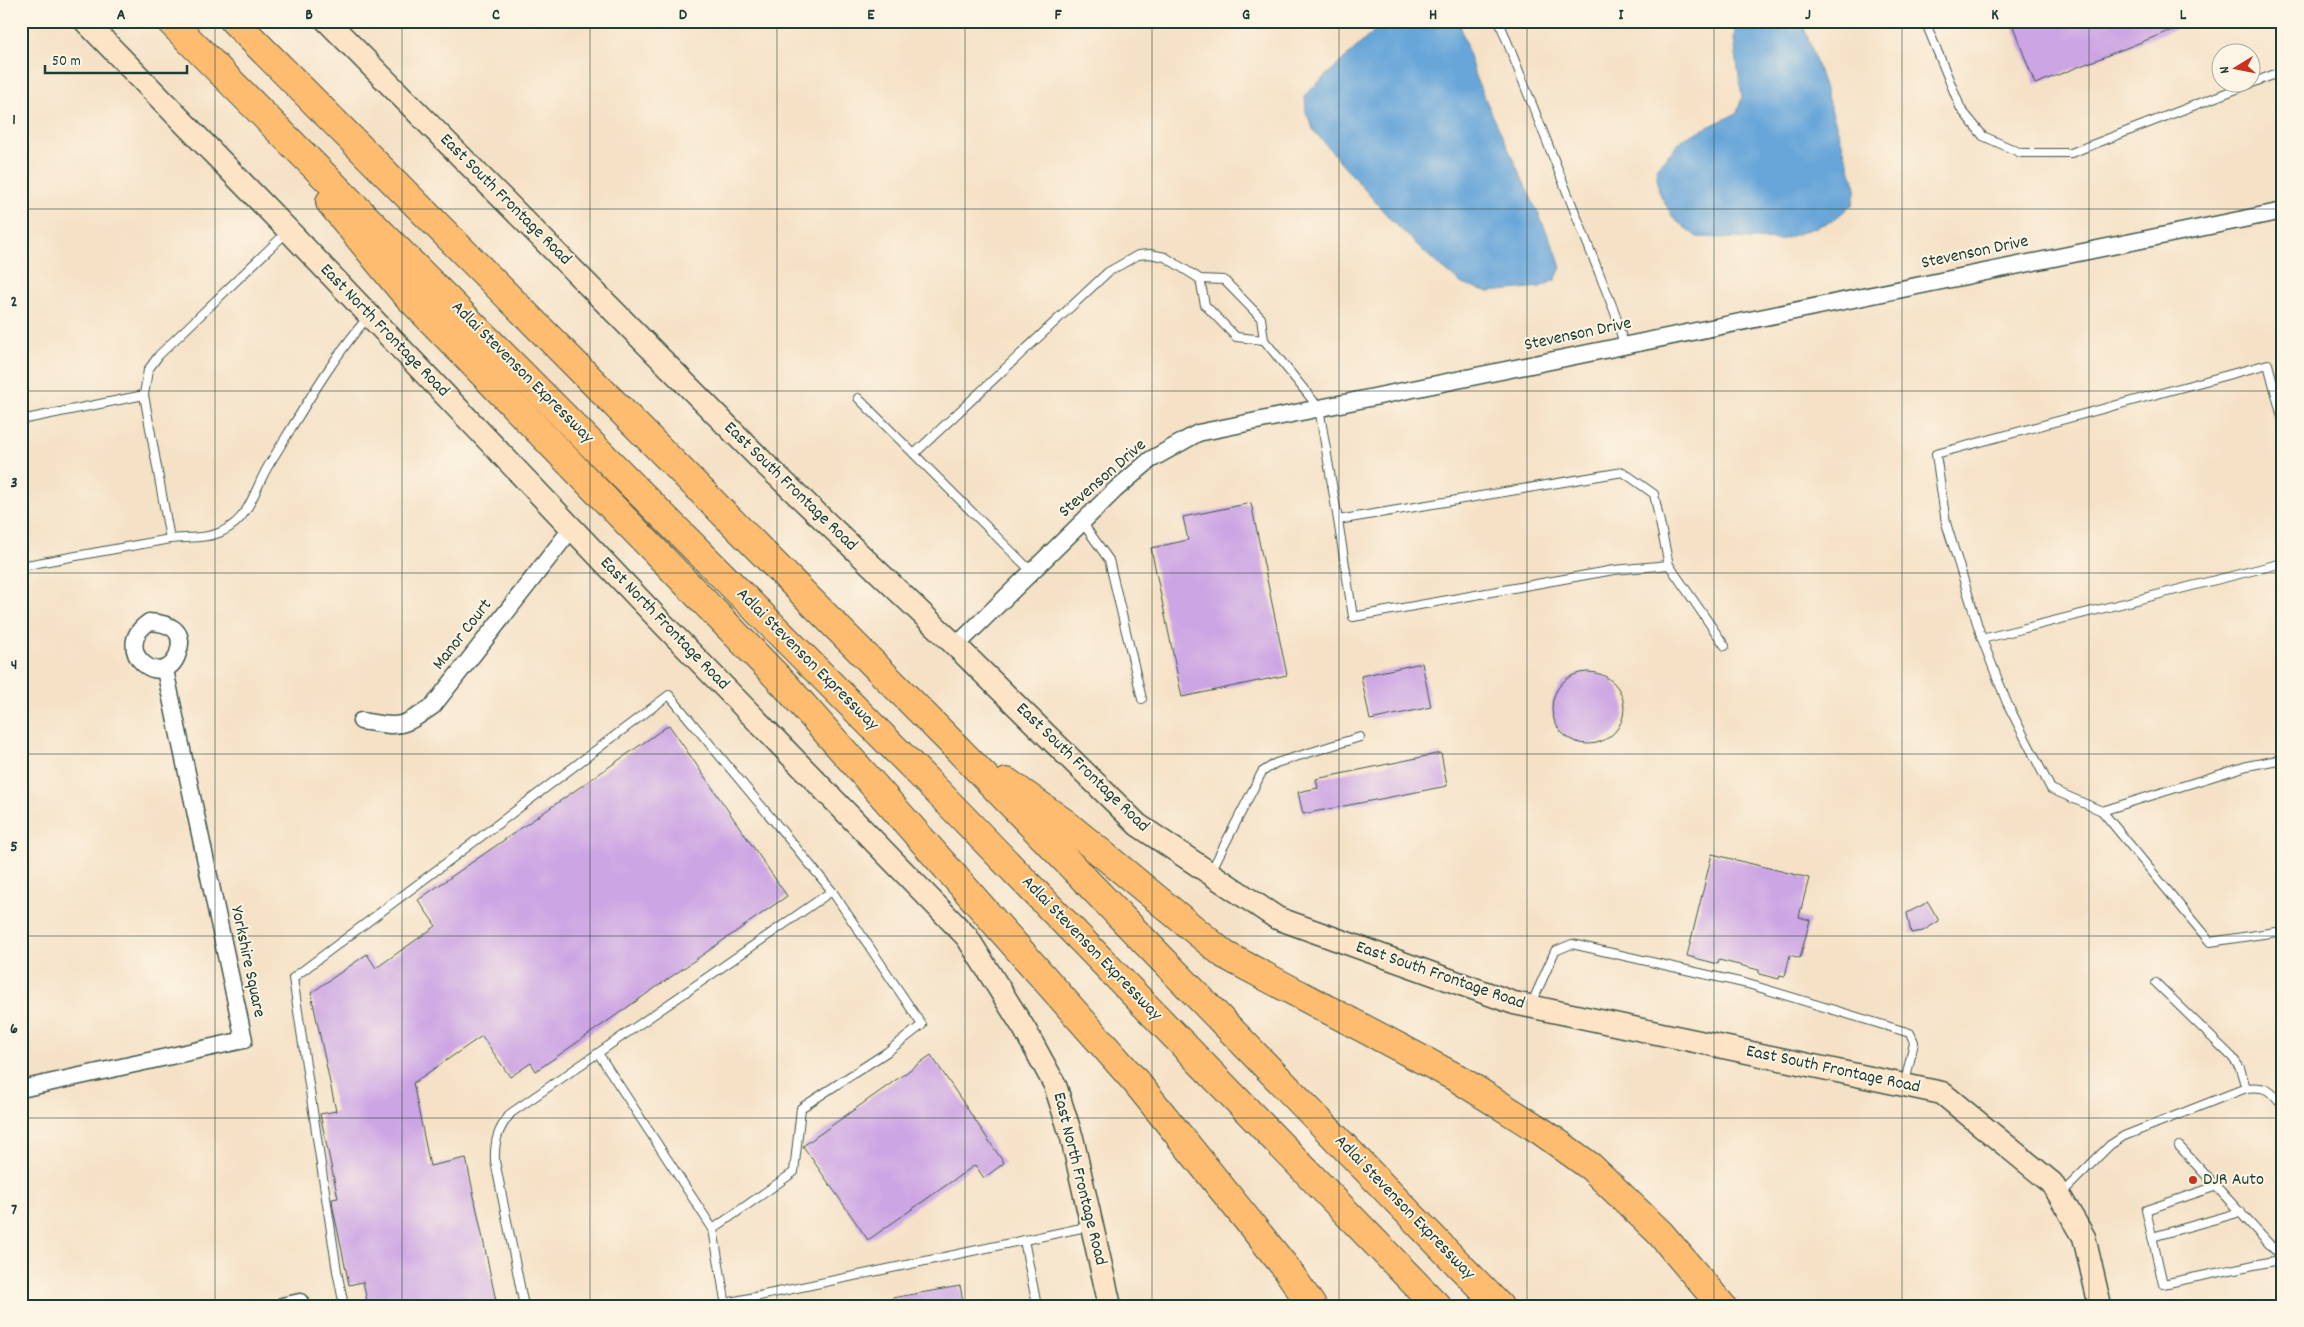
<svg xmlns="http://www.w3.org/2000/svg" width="2304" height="1327" font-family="Dekko,sans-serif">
  <rect width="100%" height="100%" fill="#fcf5e5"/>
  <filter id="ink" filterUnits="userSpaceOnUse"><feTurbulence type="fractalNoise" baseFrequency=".02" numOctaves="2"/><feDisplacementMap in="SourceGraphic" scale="10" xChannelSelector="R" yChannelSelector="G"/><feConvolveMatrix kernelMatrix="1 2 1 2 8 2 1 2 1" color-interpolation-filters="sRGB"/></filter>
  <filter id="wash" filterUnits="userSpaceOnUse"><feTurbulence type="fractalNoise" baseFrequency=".0096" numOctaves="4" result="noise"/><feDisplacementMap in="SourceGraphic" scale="20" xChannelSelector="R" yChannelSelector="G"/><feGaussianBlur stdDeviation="1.12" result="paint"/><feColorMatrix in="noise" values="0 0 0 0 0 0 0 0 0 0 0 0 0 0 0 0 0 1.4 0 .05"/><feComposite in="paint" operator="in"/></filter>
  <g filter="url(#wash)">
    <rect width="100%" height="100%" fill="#f5e1c6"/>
    <g fill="#67a6d9" stroke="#437286">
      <path d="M1385 21H1459L1476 79 1556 252 1561 268 1555 280 1540 287 1489 292 1462 284 1433 260 1391 220 1314 131 1306 112 1305 95Z"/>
      <path d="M1736 21H1801L1810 43 1856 187 1853 204 1832 221 1781 240 1697 237 1674 219 1659 193 1656 168 1683 139 1737 113 1742 97 1734 40Z"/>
    </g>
    <g id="blocks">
      <g fill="#cca5e4">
        <path d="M2011 21H2192V22L2035 84Z"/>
        <path d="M1251 503 1287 675 1182 697 1151 548 1188 540 1183 517Z"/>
        <path d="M1422 663 1431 707 1370 720 1361 676Z"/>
        <circle cx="1588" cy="708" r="36"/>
        <path d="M669 725 787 896 536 1071 531 1063 510 1077 482 1036 413 1083 430 1166 466 1158 497 1306H368L363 1282 349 1285 333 1208 332 1199 338 1198 320 1114 336 1111 311 993 367 954 376 968 436 926 418 900Z"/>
        <path d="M1441 753 1447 786 1303 814 1298 792 1318 788 1316 779Z"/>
        <path d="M1712 854 1809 878 1799 917 1810 920 1800 958 1790 955 1785 976 1780 975 1779 979 1759 974V970L1719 960 1718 964 1687 956Z"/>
        <path d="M1928 902 1939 921 1923 931 1911 933 1907 913Z"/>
        <path d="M931 1055 1004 1163 984 1178 975 1165 868 1240 803 1146Z"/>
        <path d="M960 1286 964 1306H893L892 1298Z"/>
      </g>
    </g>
  </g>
  <g filter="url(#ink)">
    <use href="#blocks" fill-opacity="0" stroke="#3f564a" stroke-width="1"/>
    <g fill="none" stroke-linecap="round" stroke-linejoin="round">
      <defs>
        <g id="lane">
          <path d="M662 21 664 24"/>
          <path d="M1499 21 1615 313 1624 345"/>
          <path d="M1925 21 1961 109 1983 136 2021 153H2071L2283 71"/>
          <path d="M288 231 159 355 148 370 144 395 170 539C187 537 208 539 223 531 251 518 255 486 270 463 301 413 330 361 368 317"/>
          <path d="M1200 279 1205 305 1236 337 1264 340"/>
          <path d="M858 398 1032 572"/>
          <path d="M21 420 144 395"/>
          <path d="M2283 421 2268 364 1936 454 1946 523 1982 639 2007 703 2051 789 2102 811 2247 766 2283 759"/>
          <path d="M914 454 1108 272 1138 255 1150 254 1165 257 1200 279 1224 280 1261 318 1264 340 1319 408 1338 520 1623 472 1654 494 1669 565 1725 646"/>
          <path d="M1338 520 1353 617 1614 570 1669 565"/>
          <path d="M1082 522 1109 560 1142 699"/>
          <path d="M21 566 170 539"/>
          <path d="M1982 639 2283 563"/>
          <path d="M2102 811 2210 942 2283 931"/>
          <path d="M1211 871 1262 772 1276 763 1360 737"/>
          <path d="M2156 983 2232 1057 2240 1068 2246 1088"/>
          <path d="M1531 1005 1555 951 1572 944 1748 984 1910 1033 1914 1042 1905 1083"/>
          <path d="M2179 1146 2283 1259"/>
          <path d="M2217 1186 2146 1210 2163 1284 2283 1259"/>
          <path d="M2061 1194 2110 1145 2124 1136 2246 1088C2266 1086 2270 1090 2283 1105"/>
          <path d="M713 1229 794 1172 801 1108 887 1052 922 1025 832 891 598 1053 713 1229 726 1306"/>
          <path d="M2152 1237 2241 1212"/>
          <path d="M1024 1240 1037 1306"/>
          <path d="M726 1303 1091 1226"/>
          <path d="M344 1306 337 1271 293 978 669 695 832 891"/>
          <path d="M524 1306 495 1161C494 1141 498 1129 511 1113L598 1053"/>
        </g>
        <g id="street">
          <path d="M149 622C168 623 186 629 178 653 165 694 108 650 149 622Z"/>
          <path d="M956 646 1115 490 1150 460 1198 433 2283 211"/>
          <path d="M361 721C400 727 400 729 433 706L572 528"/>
          <path d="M21 1089 244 1040 165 670"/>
          <path d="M282 1306 300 1302"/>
        </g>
        <g id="secondary">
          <path d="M85 21 289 231 665 626 967 937 1025 1030 1055 1085 1072 1138 1110 1306"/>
          <path d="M327 21 765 464 956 646 1138 825 1277 918 1514 1003 1942 1093 2052 1183 2084 1237 2100 1306"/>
        </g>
        <g id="highway">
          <path d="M170 21 935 789 1437 1306"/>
          <path d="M234 21 955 746 1499 1306"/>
          <path d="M330 202 401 289 786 686 1136 1082 1286 1268 1312 1306"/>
          <path d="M1007 782 1066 824 1225 955 1457 1078 1541 1131 1591 1167 1660 1233 1722 1306"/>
        </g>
      </defs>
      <use href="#lane" stroke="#3f564a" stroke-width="10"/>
      <use href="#street" stroke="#3f564a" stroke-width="19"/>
      <use href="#secondary" stroke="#3f564a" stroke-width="25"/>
      <use href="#highway" stroke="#3f564a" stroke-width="30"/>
      <use href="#lane" stroke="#fff" stroke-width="8"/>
      <use href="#street" stroke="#fff" stroke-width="16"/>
      <use href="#secondary" stroke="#fee4c6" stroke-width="22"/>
      <use href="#highway" stroke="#fdbc70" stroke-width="28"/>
    </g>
  </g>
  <path fill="none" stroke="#1f3d34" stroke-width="1" stroke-opacity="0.55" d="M215 21V1306M402 21V1306M590 21V1306M777 21V1306M965 21V1306M1152 21V1306M1339 21V1306M1527 21V1306M1714 21V1306M1902 21V1306M2089 21V1306M21 209H2283M21 391H2283M21 573H2283M21 754H2283M21 936H2283M21 1118H2283"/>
  <circle fill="#c8321e" stroke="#fcf5e5" stroke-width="2" cx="2193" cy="1180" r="5"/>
  <g text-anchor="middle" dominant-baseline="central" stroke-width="4" stroke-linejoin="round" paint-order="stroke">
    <g font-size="18" fill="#1f3d34" stroke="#fcf5e5">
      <text transform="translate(505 200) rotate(45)">East South Frontage Road</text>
      <text transform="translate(1975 253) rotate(-12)">Stevenson Drive</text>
      <text transform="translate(384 331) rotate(46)">East North Frontage Road</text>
      <text transform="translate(1578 335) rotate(-12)">Stevenson Drive</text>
      <text transform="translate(522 373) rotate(45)">Adlai Stevenson Expressway</text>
      <text transform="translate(1103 479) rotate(-41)">Stevenson Drive</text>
      <text transform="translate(790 487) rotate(44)">East South Frontage Road</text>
      <text transform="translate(664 624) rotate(46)">East North Frontage Road</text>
      <text transform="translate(463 635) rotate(-52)">Manor Court</text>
      <text transform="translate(807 660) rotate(45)">Adlai Stevenson Expressway</text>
      <text transform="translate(1082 768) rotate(44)">East South Frontage Road</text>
      <text transform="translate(1091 949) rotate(46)">Adlai Stevenson Expressway</text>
      <text transform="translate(247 962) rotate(78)">Yorkshire Square</text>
      <text transform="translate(1440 976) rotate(19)">East South Frontage Road</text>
      <text transform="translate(1833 1070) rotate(12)">East South Frontage Road</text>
      <text transform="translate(1079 1179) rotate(76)">East North Frontage Road</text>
      <text transform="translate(1404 1208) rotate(46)">Adlai Stevenson Expressway</text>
    </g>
    <g font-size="18" fill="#1f3d34" stroke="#fcf5e5" text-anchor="start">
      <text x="2203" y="1180">DJR Auto</text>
    </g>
  </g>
  <rect width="2304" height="1327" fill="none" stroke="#fcf5e5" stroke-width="55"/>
  <g transform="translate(2236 68) rotate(260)"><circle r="24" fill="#fcf5e5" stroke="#a4ab9e"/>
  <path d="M0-4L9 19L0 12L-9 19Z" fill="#c8321e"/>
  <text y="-8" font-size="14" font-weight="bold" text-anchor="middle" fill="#1f3d34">N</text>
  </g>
  <path d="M45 65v8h142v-8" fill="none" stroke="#1f3d34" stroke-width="2.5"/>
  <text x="52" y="65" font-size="15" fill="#1f3d34" stroke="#fcf5e5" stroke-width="4" paint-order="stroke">50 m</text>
  <rect x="28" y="28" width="2248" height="1272" fill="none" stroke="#1f3d34" stroke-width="2"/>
  <g font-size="16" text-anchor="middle" font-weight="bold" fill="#1f3d34">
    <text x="121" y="19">A</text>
    <text x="309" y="19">B</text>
    <text x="496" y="19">C</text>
    <text x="683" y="19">D</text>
    <text x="871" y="19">E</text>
    <text x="1058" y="19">F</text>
    <text x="1246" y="19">G</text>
    <text x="1433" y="19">H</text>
    <text x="1621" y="19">I</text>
    <text x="1808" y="19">J</text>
    <text x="1995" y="19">K</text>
    <text x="2183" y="19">L</text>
    <text x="14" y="124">1</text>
    <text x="14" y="306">2</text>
    <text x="14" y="487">3</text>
    <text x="14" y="669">4</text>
    <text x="14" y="851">5</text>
    <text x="14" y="1033">6</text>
    <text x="14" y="1214">7</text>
  </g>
</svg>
